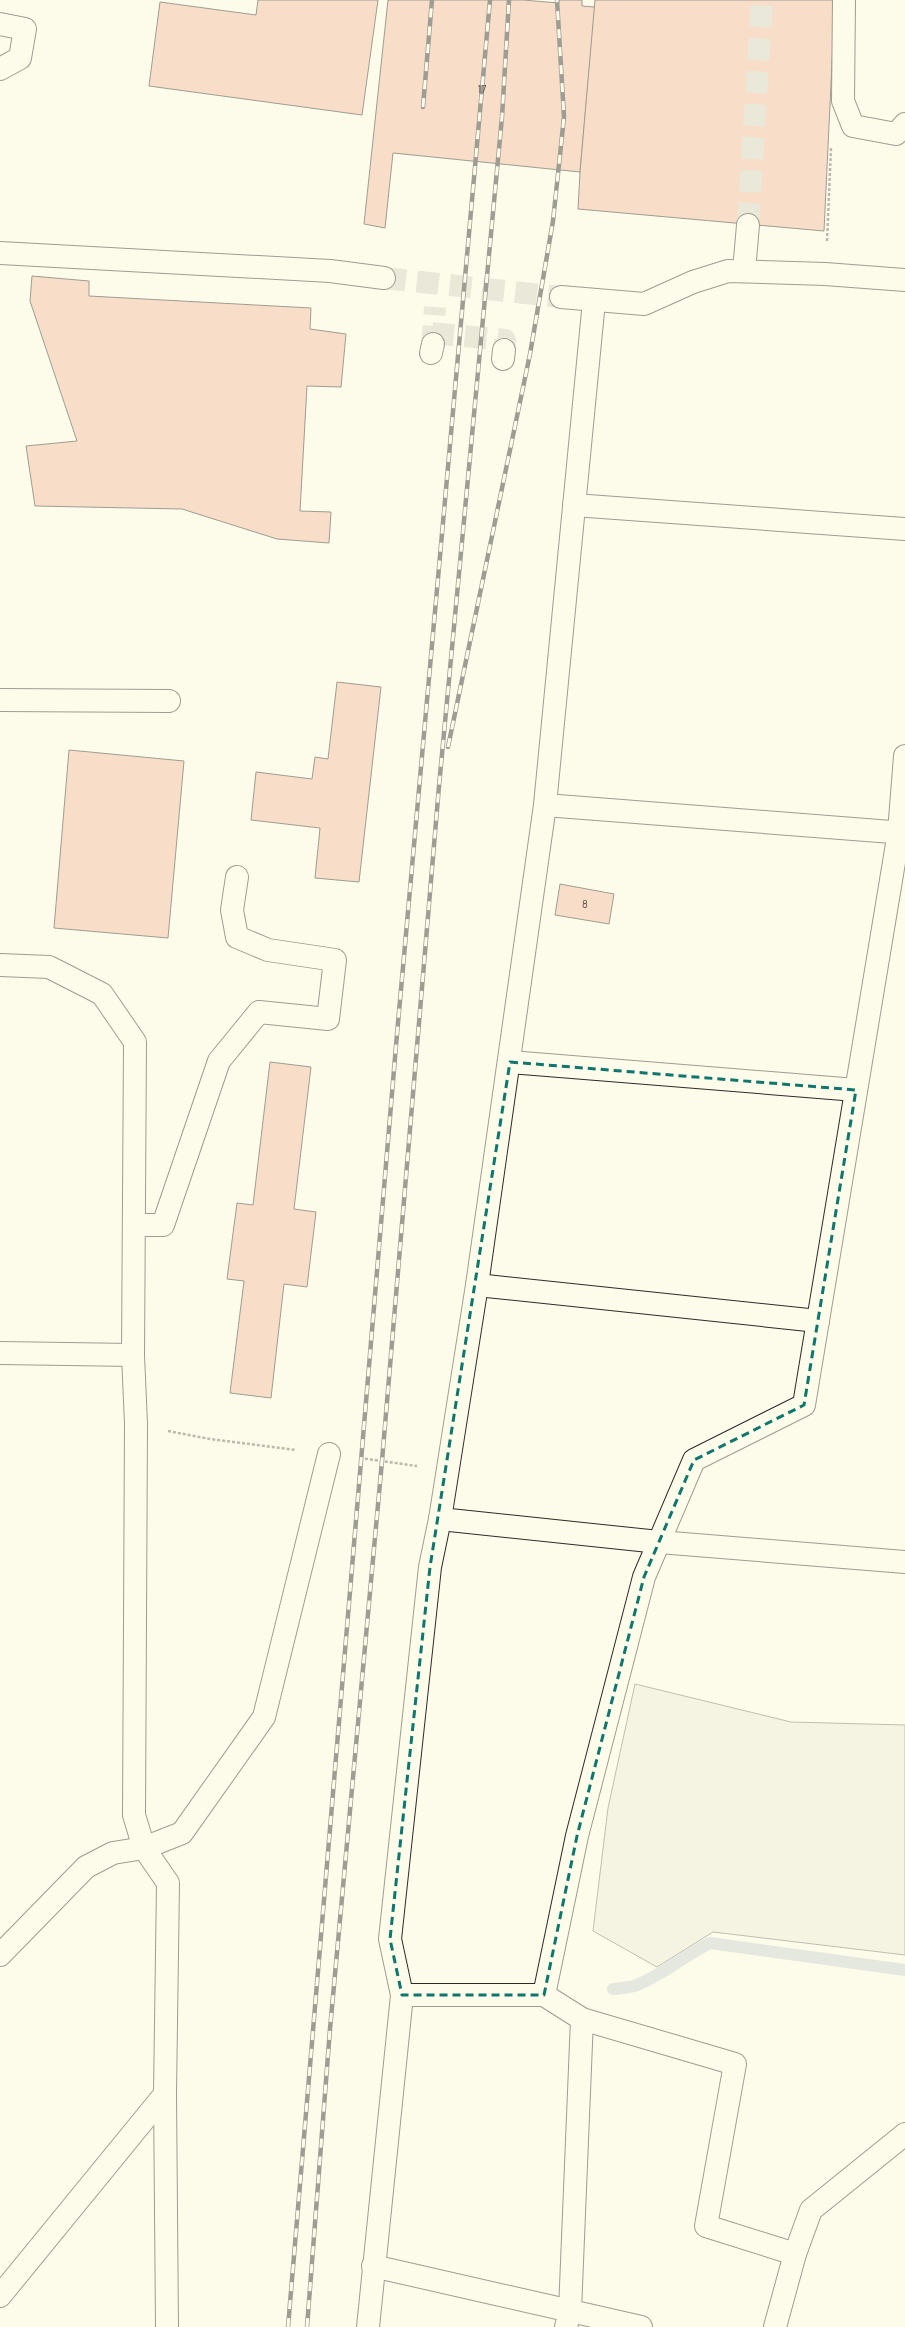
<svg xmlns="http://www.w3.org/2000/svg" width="905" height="2327" font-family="Manrope,sans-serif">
  <rect width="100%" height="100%" fill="#fdfbea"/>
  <path fill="#eceadb" stroke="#74746e" d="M635 1684 791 1722 905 1725V1955L713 1932 657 1967 593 1931 608 1808Z"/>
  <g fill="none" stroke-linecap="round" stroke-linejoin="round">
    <path stroke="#c7d0d0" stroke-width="12" d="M613 1989C620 1988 627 1988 634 1986 660 1977 685 1955 710 1943L905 1970"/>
  </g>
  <g fill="#f2b8a0" stroke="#2b2b2b">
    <path d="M258 0H378L362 115 149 86 160 2 256 15Z"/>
    <path d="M388 0H523L559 3V0H582V6L595 7 580 172 393 153 385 228 364 224Z"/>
    <path d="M595 0H835L824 231 578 209 580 172Z"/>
    <path d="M32 276 89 281V296L311 308 310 329 346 334 341 387 307 386 300 511 331 512 329 543 277 539 182 509 35 506 26 446 77 441 30 301Z"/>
    <path d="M337 682 381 687 359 882 315 878 320 828 251 820 256 772 312 779 315 757 328 759Z"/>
    <path d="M69 750 184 761 168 938 54 928Z"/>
    <path d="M560 884 614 894 609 924 555 915Z"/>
    <path d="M270 1062 311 1067 294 1209 316 1212 307 1287 284 1284 271 1398 230 1393 244 1281 227 1279 237 1203 253 1205Z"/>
  </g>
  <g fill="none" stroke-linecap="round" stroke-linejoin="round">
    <g stroke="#d3d1c4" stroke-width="22" stroke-dasharray="22 11" stroke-linecap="butt">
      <path d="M748 225 762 0"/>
      <path d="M384 278 561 297"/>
      <path d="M432 333 505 340 503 359"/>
      <path d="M432 348 435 307"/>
    </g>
    <defs>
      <g id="minor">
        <path d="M844 0 843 101 853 126 896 134 905 124"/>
        <path d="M0 24 25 29 20 58 0 69"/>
        <path d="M0 253 330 271 384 278"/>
        <path d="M744 271 748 225"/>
        <path d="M561 297 644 304 693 282 728 271 825 274 905 280"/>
        <path d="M431 353 433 344"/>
        <path d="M503 359 504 350"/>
        <path d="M574 505 905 529"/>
        <path d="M0 700 169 701"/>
        <path d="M545 805 905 833"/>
        <path d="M0 965 49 967 102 994 135 1042 133 1355 136 1424 134 1815 144 1848 168 1883 165 2094 167 2327"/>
        <path d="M510 1062 856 1090"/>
        <path d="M134 1225H163L219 1061 259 1012 328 1019 335 960 268 950 237 937 232 910 237 877"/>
        <path d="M477 1285 818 1321"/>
        <path d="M0 1353 133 1355"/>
        <path d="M440 1519 659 1542 905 1562"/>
        <path d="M0 1955 86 1867 113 1853 144 1848 182 1833 264 1717 329 1454"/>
        <path d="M402 1995H544L577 1836 644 1577 694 1460 804 1405 899 832 905 756"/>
        <path d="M544 1995 582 2019 570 2311 566 2327"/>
        <path d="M582 2019 735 2064 706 2226 795 2254"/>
        <path d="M373 2266 641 2327"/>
        <path d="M0 2296 165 2094"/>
        <path d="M368 2327 402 1995 390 1939 430 1567 440 1519 477 1285 545 805 594 301"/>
        <path d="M775 2327 795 2254 811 2210 905 2134"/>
      </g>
    </defs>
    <use href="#minor" stroke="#2b2b2b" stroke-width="24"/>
    <g stroke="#6a6964" stroke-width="2.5" stroke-dasharray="3 2" stroke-linecap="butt">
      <path d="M827 241 831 148"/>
      <path d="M168 1431 210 1439 296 1450"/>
      <path d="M360 1458 417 1466"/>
    </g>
    <use href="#minor" stroke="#fdfbea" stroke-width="22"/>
    <defs>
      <g id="rail">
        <path d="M423 107 432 0"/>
        <path d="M448 747 530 354 553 221 564 117 557 0"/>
        <path d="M288 2327 397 1034 490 0"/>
        <path d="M307 2327 330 2029 382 1461 439 786 502 117 509 0"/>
      </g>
    </defs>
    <use href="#rail" stroke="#2b2b2b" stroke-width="4.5"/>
    <use href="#rail" stroke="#fdfbea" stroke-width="3" stroke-dasharray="9" stroke-linecap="butt"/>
  </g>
  <path d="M0 0H905V2327H0ZM510 1062 856 1090 804 1405 694 1460 644 1577 577 1836 544 1995H402L390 1939 430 1567Z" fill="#fdfbea" fill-opacity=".55" fill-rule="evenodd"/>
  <path fill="none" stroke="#0f766e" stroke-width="3" stroke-dasharray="8 5" stroke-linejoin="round" d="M510 1062 856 1090 804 1405 694 1460 644 1577 577 1836 544 1995H402L390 1939 430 1567Z"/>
  <g text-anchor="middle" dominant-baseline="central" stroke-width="3" stroke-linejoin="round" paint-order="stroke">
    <g font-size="10" fill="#5d4e48">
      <text x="482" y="89">17</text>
      <text x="585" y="904">8</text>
    </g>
  </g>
</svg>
